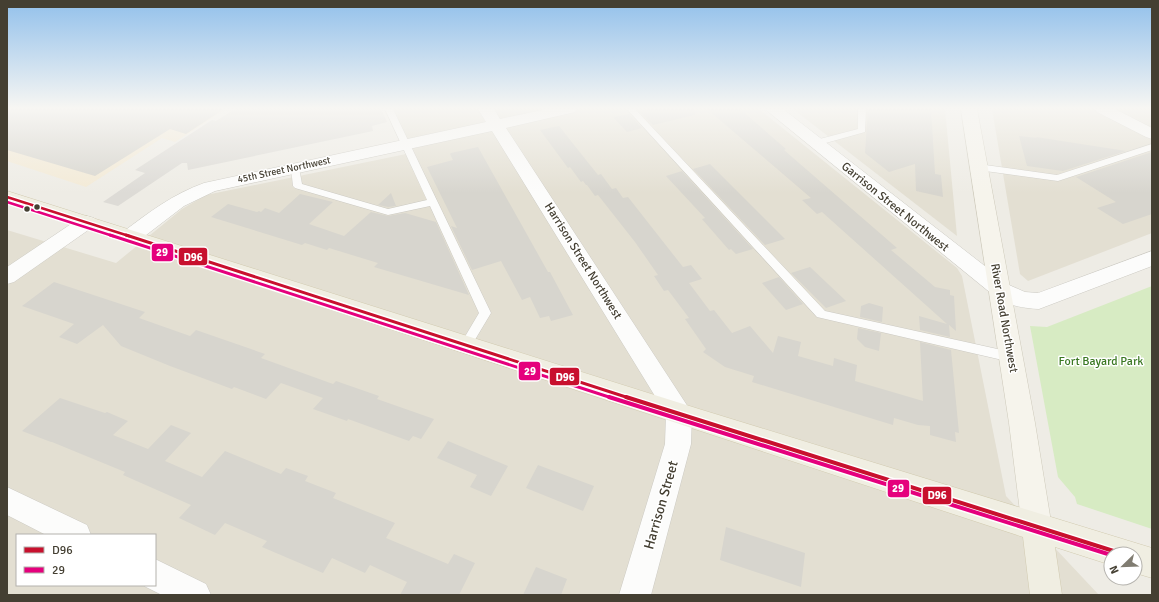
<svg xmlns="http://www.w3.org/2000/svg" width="1159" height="602" font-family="Signika,sans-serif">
  <rect width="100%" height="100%" fill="#eeece5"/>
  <g fill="#e3dfd2" fill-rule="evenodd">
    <path d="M392 109H759L957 268 962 276 1006 496 1099 595H7V230L116 263 182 209 206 195 411 153ZM17 535H155V585H17Z"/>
    <path d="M793 109H945L957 236Z"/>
    <path d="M992 109H1152V233L1028 281 1020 274Z"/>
  </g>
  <path fill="#f3ead6" d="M7 109H226L175 142 162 138 86 187 7 161Z"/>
  <path fill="#d7ebc3" d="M1152 286V529L1077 504 1075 497 1058 477 1030 326 1047 327Z"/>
  <path fill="#dddbd6" d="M235 109H381L387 122 372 126 373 131 188 170 187 163H182L118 206 103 202 145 173 135 170 212 120 216 121Z"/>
  <g fill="#d7d5ce">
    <path d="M7 109H224L186 134 170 129 95 176 7 150Z"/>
    <path d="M649 109H694L695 115 653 125 639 111Z"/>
    <path d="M707 109H740L786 149 784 150 897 248 891 250 935 287 950 290V295L954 296 956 331 949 325 950 337 920 330 919 316 947 324 822 212 817 214 802 200 811 198Z"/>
    <path d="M868 109H931L935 174 941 175 943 197 916 191 915 164 889 172 865 153Z"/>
    <path d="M629 114 642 128 627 132 613 117Z"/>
    <path d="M559 126 598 175 601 174 612 189 616 188 623 198 628 197 683 267 691 265 702 279 689 283 710 311 714 310 732 333 750 326 773 353 778 336 801 342 798 356 833 366 834 358 857 365 855 381 923 401 920 342 951 350 959 433 955 432 956 442 930 435V426L918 425 894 418 893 425 752 382 754 376 725 367 703 352 706 349 685 319 689 318 668 290 664 291 654 276 658 275 635 242 598 195 595 196 587 185H586L583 181 581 182 570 167 568 168 540 130Z"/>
    <path d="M1019 136 1037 138 1036 137 1126 151 1063 171 1027 166Z"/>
    <path d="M478 147 548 272H550L573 315 551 321 549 316 540 318 530 297 522 300 501 261 472 270 451 226 457 228 427 167 453 160 450 154 451 153Z"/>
    <path d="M1152 152V214L1123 224 1097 208 1116 202 1076 177Z"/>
    <path d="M710 164 785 239 765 245 693 169Z"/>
    <path d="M682 171 753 249 736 254 731 249 729 250 702 219 705 218 666 176Z"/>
    <path d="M391 193 396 206 388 207 378 205Z"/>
    <path d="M300 194 333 202 309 224 344 236 371 212 388 216 405 213 436 222 469 295 374 267 378 263 329 248 327 250 305 243 302 245 211 217 228 204 257 212 259 211 261 212 265 208 279 213Z"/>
    <path d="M810 267 846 301 826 308 791 273Z"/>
    <path d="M779 277 803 304 786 310 762 283Z"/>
    <path d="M54 282 145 312 139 318 190 336 196 330 265 354 261 358 333 384 336 381 379 396 377 399 434 419 421 439 413 436 409 441 348 419 347 421 313 409 323 398 281 383 266 399 234 387 232 389 170 366 121 346 103 325 77 344 59 337 74 324 22 306Z"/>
    <path d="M869 303 883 307 882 322 860 317 861 306Z"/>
    <path d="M858 328 881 333 879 351 865 347 857 339Z"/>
    <path d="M60 398 105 413 107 412 128 421 113 435 148 449 171 425 191 433 165 461 202 477 225 451 281 474 286 468 308 476 305 481 336 493 333 498 395 523 386 538 448 564 454 554 475 563 459 595H400L407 582 370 565 365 573 332 558 323 573 262 547 267 541 225 523 215 535 179 518 191 505 123 475 125 472 52 442H51L22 431Z"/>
    <path d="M448 441 508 466 491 496 470 487 477 475 437 458Z"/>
    <path d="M538 465 594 486 583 511 526 488Z"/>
    <path d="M726 527 805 553 801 587 720 560Z"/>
    <path d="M536 567 567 579 561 595H523Z"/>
  </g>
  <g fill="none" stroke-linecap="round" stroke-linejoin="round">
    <defs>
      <g id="service">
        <path d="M385 109H393L491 313 470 348 466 350 462 348 460 345 479 313 430 206 388 215 295 188 293 186 291 168 295 165 299 168 302 184 388 209 427 200Z"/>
        <path d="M627 109H635L825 311 1011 352 1015 354 1017 357 1015 360 1011 362 817 317Z"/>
        <path d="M858 109H866L865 132 815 146 812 145 811 143 812 141 858 129Z"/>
        <path d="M1152 144V150L1058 181 978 170 974 167 978 164 1057 175Z"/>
      </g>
      <g id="minor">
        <path d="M478 109H494L500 119 547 109H577L575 112 506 128 692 413 691 444 651 595H619L665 444 666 414 492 131 215 191 184 206 137 242 130 243 123 242 120 237 123 232C148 213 173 194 204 183L486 122Z"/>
        <path d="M765 109H783L1008 284 1011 289 1008 294 1000 297 992 294Z"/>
        <path d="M1095 109H1115L1152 128V139L1146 137 1097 112Z"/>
        <path d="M87 216 94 218 97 222 94 226 14 282 7 284V267L80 218Z"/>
        <path d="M7 487 87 525 91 535H46L7 515Z"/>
        <path d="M155 559 206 584 211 595H162L144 586 155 585Z"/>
      </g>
      <path id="tertiary" d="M1152 251V266L1039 309C1022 308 999 305 989 289L992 284 1000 281 1025 292 1038 293Z"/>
      <path id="secondary" d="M961 109H977L1035 423 1052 528 1047 538 1037 542 1027 538 1022 528 1009 423Z"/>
      <path id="primary" d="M7 191 699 409 1152 548V578L1135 573V554H1111V565L1055 547 1062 595H1030L1023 537 7 203Z"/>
    </defs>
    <use href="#service" stroke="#cccac3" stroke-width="1"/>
    <use href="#minor" stroke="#cccac3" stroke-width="1"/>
    <use href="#tertiary" stroke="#cccac3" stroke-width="1"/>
    <use href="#secondary" stroke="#cecabb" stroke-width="1"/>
    <use href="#primary" stroke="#d2cbb1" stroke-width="1"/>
    <use href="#service" fill="#fcfcfb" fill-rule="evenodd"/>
    <use href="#minor" fill="#fcfcfb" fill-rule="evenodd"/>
    <use href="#tertiary" fill="#fcfcfb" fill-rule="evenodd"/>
    <use href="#secondary" fill="#f6f4ec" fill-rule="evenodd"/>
    <use href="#primary" fill="#f0eee2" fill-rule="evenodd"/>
    <defs>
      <path id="bus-1-far2" d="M7 197 129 236"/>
      <path id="bus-1-far1" d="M126 235 629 398"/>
      <path id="bus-1" d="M626 397 1123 554"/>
      <path id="bus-2-far2" d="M7 202 113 236"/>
      <path id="bus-2-far1" d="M110 235 612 398"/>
      <path id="bus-2" d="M609 397 1111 555"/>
    </defs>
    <use href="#bus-1-far2" stroke="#fff" stroke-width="5"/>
    <use href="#bus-1-far1" stroke="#fff" stroke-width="6"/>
    <use href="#bus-1" stroke="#fff" stroke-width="7"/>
    <use href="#bus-2-far2" stroke="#fff" stroke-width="5"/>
    <use href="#bus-2-far1" stroke="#fff" stroke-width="6"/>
    <use href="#bus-2" stroke="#fff" stroke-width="7"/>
    <use href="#bus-1-far2" stroke="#c8102e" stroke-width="2.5"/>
    <use href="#bus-1-far1" stroke="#c8102e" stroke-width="3"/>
    <use href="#bus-1" stroke="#c8102e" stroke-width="4"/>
    <use href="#bus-2-far2" stroke="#e5007d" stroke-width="2.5"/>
    <use href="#bus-2-far1" stroke="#e5007d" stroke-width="3"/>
    <use href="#bus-2" stroke="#e5007d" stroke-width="4"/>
  </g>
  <linearGradient id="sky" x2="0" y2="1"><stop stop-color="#92c0eb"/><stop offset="0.56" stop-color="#f7f6f3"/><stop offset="1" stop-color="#f7f6f3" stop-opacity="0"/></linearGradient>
  <rect width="1159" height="193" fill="url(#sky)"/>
  <g fill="#443f32" stroke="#fff" stroke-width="1.5">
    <circle cx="37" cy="207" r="3.5"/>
    <circle cx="27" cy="209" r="3.5"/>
  </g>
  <g text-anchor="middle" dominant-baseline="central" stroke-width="3" stroke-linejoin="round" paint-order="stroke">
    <g font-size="10" fill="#443f32" stroke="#fff">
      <text transform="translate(284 170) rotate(-12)">45th Street Northwest</text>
    </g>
    <g font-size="12" fill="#443f32" stroke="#fff">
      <text transform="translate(895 207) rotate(39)">Garrison Street Northwest</text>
      <text transform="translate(583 261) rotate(58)">Harrison Street Northwest</text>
      <text transform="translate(1004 318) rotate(80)">River Road Northwest</text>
    </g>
    <g font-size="12" fill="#3a7822" stroke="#fff">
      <text x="1101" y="361">Fort Bayard Park</text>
    </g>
    <g font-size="14" fill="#443f32" stroke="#fff">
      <text transform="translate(661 505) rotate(-74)">Harrison Street</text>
    </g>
  </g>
  <g stroke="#fff" stroke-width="1.5">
    <rect x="151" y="243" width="23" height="19" rx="4" fill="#e5007d"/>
    <rect x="178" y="247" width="30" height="19" rx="4" fill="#c8102e"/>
    <rect x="518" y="361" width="23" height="20" rx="4" fill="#e5007d"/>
    <rect x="549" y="367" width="31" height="19" rx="4" fill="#c8102e"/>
    <rect x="887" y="479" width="23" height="19" rx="4" fill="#e5007d"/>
    <rect x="922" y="486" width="30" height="19" rx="4" fill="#c8102e"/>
  </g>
  <g font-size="11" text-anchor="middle" font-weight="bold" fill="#fff">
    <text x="162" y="256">29</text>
    <text x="193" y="261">D96</text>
    <text x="530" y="375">29</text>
    <text x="565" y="381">D96</text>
    <text x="898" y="492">29</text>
    <text x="937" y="499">D96</text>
  </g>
  <rect width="1159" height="602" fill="none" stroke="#443f32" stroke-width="16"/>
  <rect x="16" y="534" width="140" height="52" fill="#ffffff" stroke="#b4b2ad"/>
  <rect x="24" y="547" width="20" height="6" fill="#c8102e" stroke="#b4b2ad"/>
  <text x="52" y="554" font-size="12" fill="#443f32">D96</text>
  <rect x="24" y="567" width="20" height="6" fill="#e5007d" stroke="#b4b2ad"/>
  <text x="52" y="574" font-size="12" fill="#443f32">29</text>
  <g transform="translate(1123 566) rotate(247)"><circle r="19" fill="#ffffff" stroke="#b4b2ad"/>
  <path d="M0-3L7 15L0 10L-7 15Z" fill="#807c71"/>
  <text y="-6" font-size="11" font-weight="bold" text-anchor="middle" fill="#443f32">N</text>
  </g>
</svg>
